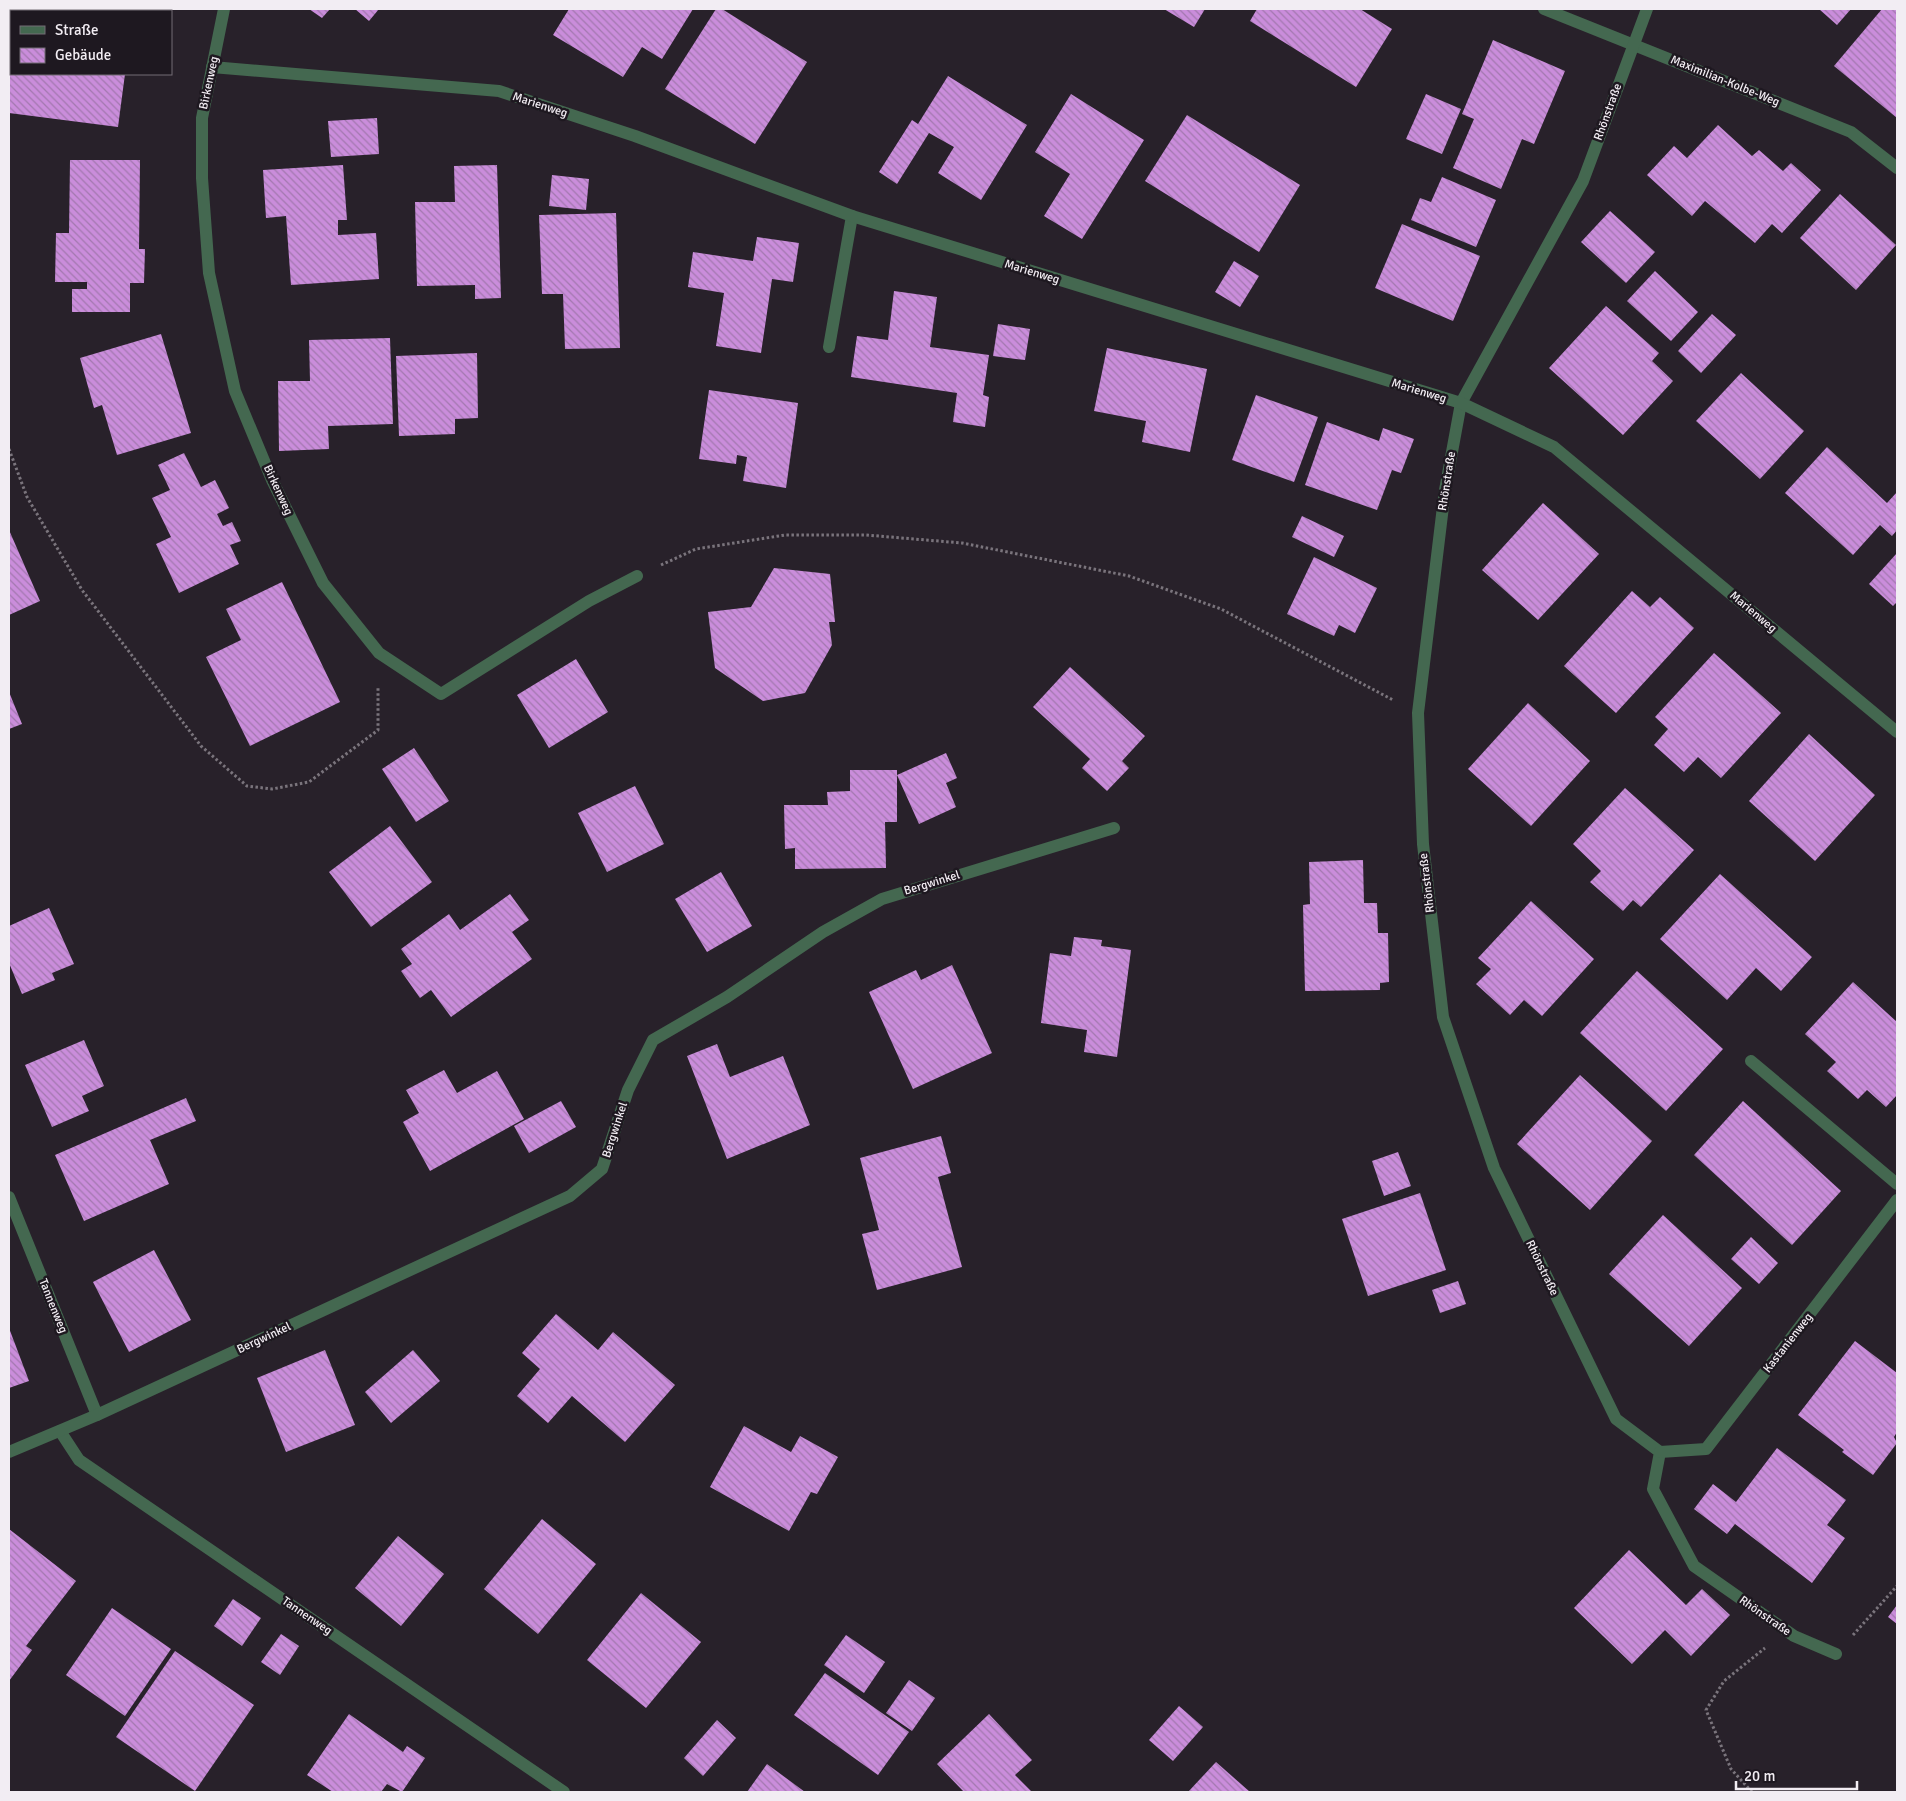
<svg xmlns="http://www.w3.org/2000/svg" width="1906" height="1801" font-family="Signika,sans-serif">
  <defs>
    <pattern id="building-back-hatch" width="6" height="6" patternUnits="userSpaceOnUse" patternTransform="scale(1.25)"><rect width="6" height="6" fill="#ca8ddb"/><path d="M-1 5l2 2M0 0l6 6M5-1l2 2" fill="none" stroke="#a378af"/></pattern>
  </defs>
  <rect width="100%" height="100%" fill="#28212a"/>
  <g fill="url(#building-back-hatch)">
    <rect x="14" y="9" width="79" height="2"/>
    <path d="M309 9H330L322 18Z"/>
    <path d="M355 9H379L369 21Z"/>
    <path d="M569 9H693L662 59 642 47 623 77 553 35Z"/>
    <path d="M716 9H722L807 62 755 144 665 89Z"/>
    <path d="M1164 9H1205L1194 27Z"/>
    <path d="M1257 9H1360L1392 29 1356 87 1250 21Z"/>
    <path d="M1819 9H1851L1837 25Z"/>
    <path d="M1882 9H1897V118L1834 66Z"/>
    <path d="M1493 40 1565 71 1534 144 1522 139 1501 189 1453 168 1474 119 1462 114Z"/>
    <path d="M10 46 11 74H125L118 127 9 113Z"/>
    <path d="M948 76 1027 125 981 200 938 173 954 147 929 133 897 184 879 172 912 120 918 124Z"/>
    <path d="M1071 94 1144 140 1082 239 1044 216 1070 174 1035 152Z"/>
    <path d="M1426 94 1461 109 1442 154 1406 139Z"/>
    <path d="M1187 115 1300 185 1259 252 1145 181Z"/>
    <path d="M377 118 379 154 331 157 328 121Z"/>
    <path d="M1718 125 1752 156 1759 150 1783 171 1791 163 1821 190 1782 233 1772 224 1755 243 1705 201 1692 216 1647 175 1674 146 1687 158Z"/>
    <path d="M70 160H140L139 249H145L144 283H130V312H72V289H87V282H55L56 233H69Z"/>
    <path d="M343 165 347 220H338V235L376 233 379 279 291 285 286 216 266 218 263 170Z"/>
    <path d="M497 165 501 298 475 299V285L417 286 415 202H455L454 166Z"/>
    <path d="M552 175 589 179 586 210 549 206Z"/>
    <path d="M1442 177 1496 200 1476 247 1411 220 1420 198 1431 202Z"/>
    <path d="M1840 194 1896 245 1856 290 1800 238Z"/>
    <path d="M1610 211 1655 252 1626 283 1581 242Z"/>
    <path d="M616 213 620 348 565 349 563 294H542L539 215Z"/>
    <path d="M1402 224 1480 256 1453 321 1375 288Z"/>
    <path d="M757 237 799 243 793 282 772 279 761 353 716 346 724 293 688 287 693 252 753 261Z"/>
    <path d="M1234 261 1259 276 1240 307 1215 292Z"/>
    <path d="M1655 271 1698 312 1671 341 1627 301Z"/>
    <path d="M894 291 937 297 930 347 989 355 983 395 989 397 985 427 953 422 957 393 851 377 857 336 888 340Z"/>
    <path d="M1606 306 1659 353 1652 361 1673 381 1623 435 1549 368Z"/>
    <path d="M1712 314 1736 335 1701 373 1678 351Z"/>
    <path d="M998 324 1030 329 1025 360 993 356Z"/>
    <path d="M161 334 191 433 117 455 102 405 94 408 80 358Z"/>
    <path d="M390 338 393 424 328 426 329 449 279 451 278 381H310L309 340Z"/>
    <path d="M1107 348 1207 369 1190 452 1142 442 1146 421 1094 411Z"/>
    <path d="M477 353 478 418 455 419V434L399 436 396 356Z"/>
    <path d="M1741 373 1804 431 1760 479 1696 421Z"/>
    <path d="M709 390 798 403 786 488 743 481 747 457 737 455 736 464 699 459Z"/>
    <path d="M1256 395 1318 417 1294 482 1232 460Z"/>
    <path d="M1327 422 1379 441 1383 428 1414 439 1401 473 1392 470 1377 510 1305 485Z"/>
    <path d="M1827 447 1887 503 1897 492V530L1892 536 1880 525 1853 555 1785 493Z"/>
    <path d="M184 453 201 487 215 480 229 508 217 514 223 526 232 522 241 541 230 545 239 564 179 593 156 544 171 537 152 498 170 490 158 465Z"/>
    <path d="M1543 503 1599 554 1538 620 1482 570Z"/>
    <path d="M1302 516 1344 536 1334 557 1292 537Z"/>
    <path d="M9 530 40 601 9 615Z"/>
    <path d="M1897 553V602L1893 606 1869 584Z"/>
    <path d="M1314 557 1377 588 1355 633 1339 625 1334 636 1287 614Z"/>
    <path d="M774 568 830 574 835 622H829L832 645 805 693 763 701 715 668 708 612 751 607Z"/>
    <path d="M282 582 340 702 250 746 206 657 241 640 226 609Z"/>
    <path d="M1632 591 1650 607 1660 597 1694 628 1616 713 1564 666Z"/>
    <path d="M1714 653 1781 713 1721 778 1698 757 1684 772 1654 745 1668 729 1655 717Z"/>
    <path d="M576 659 608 712 549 748 517 695Z"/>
    <path d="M1070 667 1145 736 1122 761 1129 768 1107 791 1082 768 1090 759 1033 707Z"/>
    <path d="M9 692 22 724 9 729Z"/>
    <path d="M1528 703 1590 761 1531 826 1468 769Z"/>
    <path d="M1809 734 1875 795 1815 861 1749 801Z"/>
    <path d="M414 748 449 801 416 822 382 769Z"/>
    <path d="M946 753 957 778 946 783 956 807 919 824 897 775Z"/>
    <path d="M850 770H897V822H885L886 868 795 869V848L785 849 784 805H828L827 792 850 791Z"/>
    <path d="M635 786 664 844 607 872 578 813Z"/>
    <path d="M1625 788 1694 850 1641 907 1633 900 1623 911 1590 882 1601 871 1573 844Z"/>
    <path d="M390 826 432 882 371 927 329 872Z"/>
    <path d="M1363 860 1364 903H1377L1378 933H1388L1389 982 1380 983V990L1305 991 1303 905 1310 904 1309 862Z"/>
    <path d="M721 872 752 926 707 952 675 899Z"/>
    <path d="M1720 874 1812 957 1781 991 1756 968 1727 1000 1660 939Z"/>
    <path d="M510 894 529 920 512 932 532 959 451 1017 431 990 420 998 401 971 412 964 401 949 449 914 460 930Z"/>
    <path d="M1531 901 1594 959 1542 1016 1524 1000 1510 1015 1476 984 1491 969 1478 958Z"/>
    <path d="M49 908 74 964 52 973 55 980 22 994 9 963V926Z"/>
    <path d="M1074 937 1102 940 1101 946 1131 950 1117 1057 1084 1052 1087 1030 1041 1023 1050 953 1071 956Z"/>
    <path d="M952 965 992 1053 913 1089 869 992 916 970 921 980Z"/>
    <path d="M1637 971 1723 1049 1666 1111 1580 1033Z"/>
    <path d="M1853 982 1897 1022V1095L1886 1107 1867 1090 1858 1099 1827 1071 1836 1062 1805 1034Z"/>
    <path d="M84 1040 104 1086 82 1096 89 1111 52 1127 25 1065Z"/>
    <path d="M717 1044 730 1077 783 1056 810 1125 727 1159 687 1056Z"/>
    <path d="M444 1070 457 1093 497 1071 524 1119 430 1171 403 1122 419 1113 406 1090Z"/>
    <path d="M1580 1075 1652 1141 1590 1210 1517 1144Z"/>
    <path d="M186 1098 196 1121 150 1140 169 1184 84 1221 55 1155Z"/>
    <path d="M561 1101 576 1127 529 1153 514 1126Z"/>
    <path d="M1743 1101 1841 1191 1792 1245 1694 1155Z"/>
    <path d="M941 1136 951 1173 938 1177 962 1267 877 1290 862 1234 879 1230 860 1158Z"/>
    <path d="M1398 1152 1411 1186 1384 1196 1372 1161Z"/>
    <path d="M1420 1193 1446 1270 1368 1296 1342 1219Z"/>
    <path d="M1663 1215 1742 1288 1689 1346 1609 1274Z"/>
    <path d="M1751 1237 1778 1263 1759 1284 1731 1259Z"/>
    <path d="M154 1250 191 1320 129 1352 93 1282Z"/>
    <path d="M1458 1281 1466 1304 1440 1313 1432 1290Z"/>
    <path d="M556 1314 598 1350 613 1332 675 1385 625 1442 572 1396 548 1423 517 1396 540 1369 522 1353Z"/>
    <path d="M9 1328 29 1381 9 1388Z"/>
    <path d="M1855 1341 1897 1373V1432L1894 1437 1897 1443 1873 1475 1842 1452 1844 1450 1798 1415Z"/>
    <path d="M325 1350 355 1425 286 1452 257 1378Z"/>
    <path d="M413 1350 440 1381 391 1423 365 1392Z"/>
    <path d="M744 1426 791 1452 800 1436 838 1457 817 1494 811 1492 789 1531 710 1487Z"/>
    <path d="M1777 1448 1846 1500 1827 1525 1845 1538 1812 1583 1735 1524 1727 1534 1694 1509 1713 1484 1736 1502Z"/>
    <path d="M542 1519 596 1564 538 1634 484 1589Z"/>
    <path d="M9 1529 76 1581 26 1646 32 1650 9 1681Z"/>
    <path d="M398 1536 444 1574 401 1626 355 1588Z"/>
    <path d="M1629 1550 1686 1605 1702 1589 1730 1615 1691 1656 1665 1630 1632 1664 1574 1608Z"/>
    <path d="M641 1593 701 1642 646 1708 587 1660Z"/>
    <path d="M233 1599 261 1618 242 1646 214 1626Z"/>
    <path d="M1897 1605V1624L1888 1617Z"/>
    <path d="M112 1608 171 1649 125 1716 66 1675Z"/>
    <path d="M281 1634 299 1646 280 1675 261 1662Z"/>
    <path d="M846 1635 885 1662 864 1693 824 1665Z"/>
    <path d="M175 1651 254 1705 195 1791 116 1737Z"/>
    <path d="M825 1673 909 1732 878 1775 794 1715Z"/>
    <path d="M909 1680 935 1698 912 1731 886 1713Z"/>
    <path d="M1179 1706 1203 1727 1173 1761 1149 1740Z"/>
    <path d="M349 1714 403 1752 407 1746 425 1758 402 1792 387 1784 381 1792H333L307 1775Z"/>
    <path d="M989 1714 1032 1760 1015 1775 1032 1792H964L937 1764Z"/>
    <path d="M717 1720 736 1738 703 1776 684 1758Z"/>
    <path d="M1216 1762 1250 1792H1188Z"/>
    <path d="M767 1764 805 1792H747Z"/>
  </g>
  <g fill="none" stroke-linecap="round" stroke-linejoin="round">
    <g stroke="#7a747c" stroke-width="3" stroke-dasharray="2.5 2.5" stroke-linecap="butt">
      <path d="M9 449 27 497 82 590 201 746 247 786 272 789 309 782 378 730V686"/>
      <path d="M661 565 696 549 785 535H866L962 543 1129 576 1221 609 1393 700"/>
      <path d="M1853 1635 1897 1586"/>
      <path d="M1752 1792 1731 1769 1706 1710 1724 1681 1765 1648"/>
    </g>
    <g stroke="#446850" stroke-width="12">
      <path d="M829 347 852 216"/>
      <path d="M1751 1061 1897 1184"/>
    </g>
    <g stroke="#446850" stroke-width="12">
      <path d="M224 9 202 118V178L209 273 235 391 272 480 323 583 379 653 441 694 589 601 637 576"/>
      <path d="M1544 9 1851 132 1897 168"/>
      <path d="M1647 9 1583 181 1461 403 1445 490 1418 713 1423 844 1443 1017 1494 1168 1616 1419 1660 1452 1653 1489 1694 1566 1794 1636 1836 1654"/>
      <path d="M212 67 499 91 635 136 852 216 1461 403 1554 447 1897 732"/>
      <path d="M9 1197 97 1415"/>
      <path d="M60 1431 79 1460 564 1792"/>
      <path d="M9 1452 97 1415 570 1196 602 1169 628 1090 653 1040 727 997 823 932 882 899 1114 828"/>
      <path d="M1660 1452 1706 1449 1897 1200"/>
    </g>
  </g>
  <g text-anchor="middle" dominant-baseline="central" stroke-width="5" stroke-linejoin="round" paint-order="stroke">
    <g font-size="12" fill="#f2edf3" stroke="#1e1820">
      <text transform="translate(1725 81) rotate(22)">Maximilian-Kolbe-Weg</text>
      <text transform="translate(209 83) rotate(-78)">Birkenweg</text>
      <text transform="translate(540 105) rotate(18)">Marienweg</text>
      <text transform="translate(1608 112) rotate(-70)">Rhönstraße</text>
      <text transform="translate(1032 272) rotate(17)">Marienweg</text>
      <text transform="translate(1419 391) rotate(17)">Marienweg</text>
      <text transform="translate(1447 481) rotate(-81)">Rhönstraße</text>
      <text transform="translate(278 490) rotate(65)">Birkenweg</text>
      <text transform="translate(1753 612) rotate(40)">Marienweg</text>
      <text transform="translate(932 883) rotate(-17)">Bergwinkel</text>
      <text transform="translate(1427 883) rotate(-97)">Rhönstraße</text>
      <text transform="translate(615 1130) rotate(-72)">Bergwinkel</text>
      <text transform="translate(1542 1268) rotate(64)">Rhönstraße</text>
      <text transform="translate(53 1306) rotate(68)">Tannenweg</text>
      <text transform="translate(264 1338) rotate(-25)">Bergwinkel</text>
      <text transform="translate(1788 1343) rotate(-52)">Kastanienweg</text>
      <text transform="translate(307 1616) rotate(34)">Tannenweg</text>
      <text transform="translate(1765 1616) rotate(35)">Rhönstraße</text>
    </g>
  </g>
  <rect width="1906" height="1801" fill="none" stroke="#f2edf3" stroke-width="20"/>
  <rect x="10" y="10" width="162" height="65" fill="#1e1820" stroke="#736d74"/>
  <rect x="20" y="26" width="25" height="8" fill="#446850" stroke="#736d74"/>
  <text x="55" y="35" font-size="15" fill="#f2edf3">Straße</text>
  <rect x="20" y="48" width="25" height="15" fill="url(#building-back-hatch)" stroke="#736d74"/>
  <text x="55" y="60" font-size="15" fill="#f2edf3">Gebäude</text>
  <path d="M1736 1781v8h121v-8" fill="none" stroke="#f2edf3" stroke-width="2.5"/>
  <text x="1744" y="1781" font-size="15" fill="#f2edf3" stroke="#1e1820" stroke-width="4" paint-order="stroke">20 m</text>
</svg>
